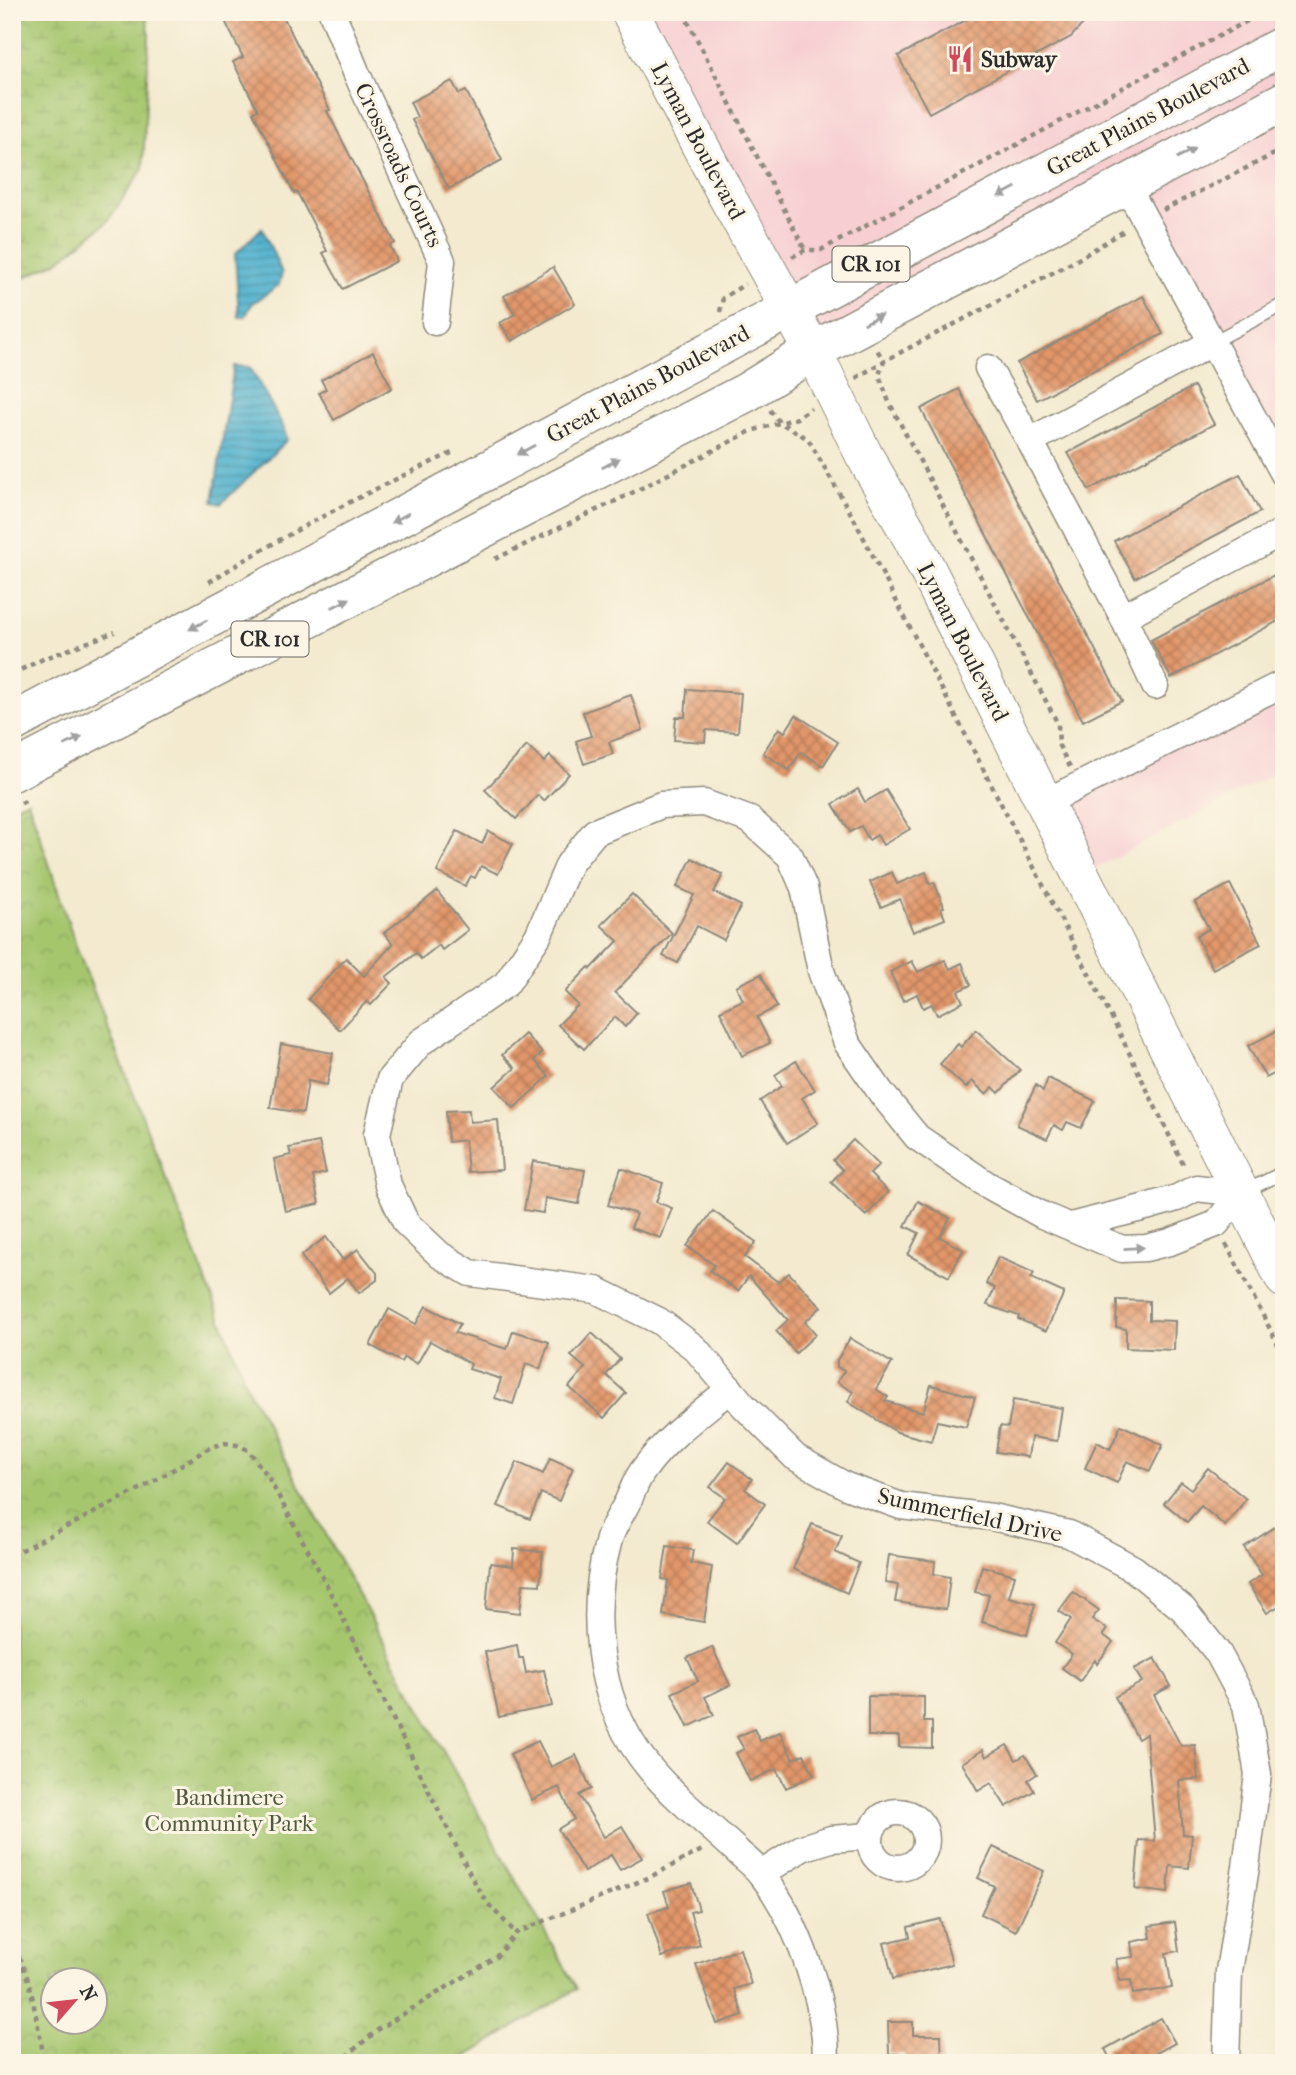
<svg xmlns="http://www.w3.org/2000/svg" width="1296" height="2075" font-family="'IM FELL French Canon',serif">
  <defs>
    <pattern id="wetland-marsh" width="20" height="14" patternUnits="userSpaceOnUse" patternTransform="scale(1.75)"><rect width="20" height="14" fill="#a6c66e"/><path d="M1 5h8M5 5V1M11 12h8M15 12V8" fill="none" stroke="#8faa5f"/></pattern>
    <pattern id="park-crowns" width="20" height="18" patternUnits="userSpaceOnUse" patternTransform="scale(1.75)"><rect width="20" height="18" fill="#a6c66e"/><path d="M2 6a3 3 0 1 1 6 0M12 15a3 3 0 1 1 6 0" fill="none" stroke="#8faa5f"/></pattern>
    <pattern id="water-rules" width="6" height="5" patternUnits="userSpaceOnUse" patternTransform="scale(1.75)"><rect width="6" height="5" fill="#4fb1ce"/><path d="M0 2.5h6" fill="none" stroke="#4290a7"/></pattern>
    <pattern id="building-cross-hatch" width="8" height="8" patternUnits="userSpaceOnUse" patternTransform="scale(1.75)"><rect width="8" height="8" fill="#e2976a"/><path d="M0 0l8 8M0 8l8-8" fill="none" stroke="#b77b57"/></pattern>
  </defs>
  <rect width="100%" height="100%" fill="#fcf5e5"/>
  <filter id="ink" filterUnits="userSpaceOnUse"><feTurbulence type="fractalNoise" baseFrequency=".0143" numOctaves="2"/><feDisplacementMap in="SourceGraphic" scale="14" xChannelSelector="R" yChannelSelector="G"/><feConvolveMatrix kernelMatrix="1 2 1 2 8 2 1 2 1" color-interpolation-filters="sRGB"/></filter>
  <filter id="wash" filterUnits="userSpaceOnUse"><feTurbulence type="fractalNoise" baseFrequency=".00686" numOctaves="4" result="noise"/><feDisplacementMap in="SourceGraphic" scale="28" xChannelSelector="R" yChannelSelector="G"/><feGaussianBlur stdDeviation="1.57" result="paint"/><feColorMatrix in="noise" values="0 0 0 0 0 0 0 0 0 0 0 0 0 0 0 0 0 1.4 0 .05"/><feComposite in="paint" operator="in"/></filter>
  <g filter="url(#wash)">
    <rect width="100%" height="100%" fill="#f3eacf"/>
    <path fill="#f7cfd3" d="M630 12H1284V473L1125 185 813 352 1044 803 1284 683V768L1081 876Z"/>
    <path fill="url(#wetland-marsh)" stroke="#68784c" stroke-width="2" d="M12 12H146L149 34 143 169 106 223 57 262 12 283Z"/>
    <path fill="url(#park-crowns)" stroke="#68784c" stroke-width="2" fill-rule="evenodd" d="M28 800 76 946 248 1389 424 1717 577 1989 455 2063H12V808ZM52 1980H94V2022H52Z"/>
    <g fill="url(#water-rules)" stroke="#3d6e7c" stroke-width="2">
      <path d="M262 228 282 273 279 285 252 304 245 317H239L235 254Z"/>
      <path d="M234 366 250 367 283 426 287 440 221 504 213 502Z"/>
    </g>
    <g id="blocks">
      <g fill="url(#building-cross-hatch)">
        <path d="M236 12H281L330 110 327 111 395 243 390 246 397 261 343 289 323 253 327 251 297 192 294 193 253 112 258 110 233 62 243 57 224 19Z"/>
        <path d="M981 12H1094L1071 37 929 113 898 56Z"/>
        <path d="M452 81 459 94 466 91 502 160 449 189 412 120 417 117 410 102Z"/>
        <path d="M553 267 575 304 512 341 500 323 515 314 504 296Z"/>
        <path d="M1143 296 1163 334 1037 400 1017 363Z"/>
        <path d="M373 352 392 388 334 420 319 393 326 389 321 380Z"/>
        <path d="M1194 386 1214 424 1089 490 1068 453Z"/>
        <path d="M959 389 1122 701 1083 721 921 409Z"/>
        <path d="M1240 474 1260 512 1135 578 1114 541Z"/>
        <path d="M1276 574 1284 588V618L1171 678 1151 640Z"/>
        <path d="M687 689 741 693 738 732 706 730 705 742 674 740 676 717H685Z"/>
        <path d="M631 695 643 730 609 742 613 754 584 764 576 741 591 736 583 712Z"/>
        <path d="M796 715 838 742 823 766 801 752 789 770 763 753 779 728 785 732Z"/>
        <path d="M527 746 544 762 550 756 569 774 544 801 538 795 516 819 485 790Z"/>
        <path d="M858 789 865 802 886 790 910 829 883 845 877 835 869 840 861 826 850 832 833 804Z"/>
        <path d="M457 831 482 844 488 831 513 844 498 874 481 866 475 878 471 876 465 886 437 872Z"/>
        <path d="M692 858 723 875 714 892 741 906 724 940 697 926 678 963 663 956 694 895 677 887Z"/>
        <path d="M892 872 897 884 926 872 930 884 934 882 944 907 941 908 945 919 913 932 900 899 881 907 870 882Z"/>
        <path d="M1230 884 1261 944 1213 969 1196 936 1209 929 1195 902Z"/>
        <path d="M437 891 468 930 442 950 439 945 421 959 416 953 386 977 392 983 371 1005 367 1001 340 1030 308 999 346 958 364 976 393 944 384 933Z"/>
        <path d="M632 894 672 933 615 992 637 1013 625 1027 615 1017 584 1049 558 1025 578 1005 565 992 589 967 591 969 618 941 601 925Z"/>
        <path d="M945 960 950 969 962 963 971 985 958 991 963 1002 937 1015 932 1004 923 1008 917 994 903 1001 890 972 912 961 918 972Z"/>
        <path d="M761 974 777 1007 757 1017 770 1043 742 1056 720 1011 743 1000 736 986Z"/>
        <path d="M1284 1027V1069L1266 1078 1248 1046Z"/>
        <path d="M976 1030 1020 1070 999 1093 993 1087 986 1094 972 1081 966 1088 940 1064 958 1044 961 1047Z"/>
        <path d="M525 1034 542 1053 534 1060 549 1076 514 1108 494 1087 515 1068 502 1055Z"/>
        <path d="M281 1044 333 1053 327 1085 308 1081 303 1113 270 1108Z"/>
        <path d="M796 1061 815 1090 802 1098 818 1123 787 1143 760 1101 782 1086 775 1075Z"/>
        <path d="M1048 1078 1095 1101 1081 1128 1067 1122 1063 1130 1054 1125 1047 1139 1017 1125 1036 1085 1043 1091Z"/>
        <path d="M469 1110 470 1122 498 1120 502 1170 468 1172 465 1140 448 1142 446 1111Z"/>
        <path d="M853 1140 879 1165 870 1174 888 1192 866 1216 831 1182 843 1170 833 1160Z"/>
        <path d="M319 1142 326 1173 313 1176 319 1204 285 1211 274 1159 291 1155 289 1148Z"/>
        <path d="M533 1161 585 1170 579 1204 545 1198 543 1213 524 1210Z"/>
        <path d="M621 1168 663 1183 656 1202 672 1208 661 1238 631 1228 636 1214 608 1205Z"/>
        <path d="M918 1201 950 1218 940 1237 963 1250 949 1277 908 1255 919 1233 905 1226Z"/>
        <path d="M713 1211 756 1242 745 1257 778 1282 789 1273 821 1307 805 1322 816 1334 796 1353 776 1331 788 1320 749 1276 738 1291 710 1271 714 1265 687 1246Z"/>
        <path d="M326 1237 343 1260 358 1249 377 1273V1280L359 1293 348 1278 329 1293 301 1256Z"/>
        <path d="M998 1257 1034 1273 1031 1278 1064 1293 1046 1331 1018 1319 1019 1316 987 1305 995 1288 986 1284Z"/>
        <path d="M1117 1300 1149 1301V1320L1175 1321 1174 1350 1126 1348V1329L1116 1327Z"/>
        <path d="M426 1306 460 1324 455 1333 507 1349 513 1331 549 1342 540 1369 526 1364 513 1404 495 1398 501 1379 469 1369 471 1364 430 1341 417 1364 404 1357 401 1362 370 1345 389 1309 416 1324Z"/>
        <path d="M592 1333 620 1359 606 1375 626 1393 604 1418 569 1387 585 1368 571 1356Z"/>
        <path d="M850 1338 892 1363 876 1389 888 1397 885 1401 923 1412 931 1385 975 1397 966 1427 937 1421 931 1441 897 1432 848 1402 853 1392 837 1382 844 1371 837 1367V1360Z"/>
        <path d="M1013 1400 1062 1408 1057 1441 1031 1437 1028 1457 996 1452 1000 1426 1008 1427Z"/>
        <path d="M1121 1425 1163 1445 1150 1471 1127 1461 1117 1483 1085 1468 1097 1442 1110 1449Z"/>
        <path d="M550 1458 573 1468 559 1501 541 1493 530 1519 498 1506 517 1462 543 1474Z"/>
        <path d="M729 1462 752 1479 745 1489 765 1504 737 1543 707 1521 725 1498 710 1487Z"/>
        <path d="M1208 1468 1246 1499 1225 1526 1201 1506 1187 1522 1164 1503 1181 1482 1191 1489Z"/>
        <path d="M1284 1521V1603L1267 1613 1248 1584 1262 1575 1244 1547Z"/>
        <path d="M812 1524 842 1536 835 1552 859 1563 847 1593 793 1569Z"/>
        <path d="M667 1546 693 1550 691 1563 712 1567 704 1622 663 1615 668 1580 662 1579Z"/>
        <path d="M514 1549 543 1552 540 1585 523 1584 520 1613 486 1609 490 1563 513 1566Z"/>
        <path d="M889 1555 935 1561 934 1574 950 1577 946 1609 895 1602 898 1585 885 1583Z"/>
        <path d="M982 1566 1015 1575 1009 1597 1035 1604 1027 1635 982 1622 989 1595 975 1592Z"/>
        <path d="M1073 1592 1099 1610 1092 1619 1107 1629 1103 1635 1113 1642 1097 1664 1095 1660 1080 1681 1062 1668 1072 1654 1055 1643 1071 1619 1059 1611Z"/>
        <path d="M517 1645 519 1658H523L526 1673 544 1670 552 1706 499 1717 485 1652Z"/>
        <path d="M712 1647 730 1685 705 1697 714 1715 688 1727 672 1693 698 1681 687 1658Z"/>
        <path d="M1155 1658 1171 1686 1154 1695 1181 1746 1195 1745 1198 1779 1179 1780 1183 1834 1192 1835 1189 1868 1170 1866 1168 1893 1135 1889 1139 1840 1155 1841 1146 1734 1138 1739 1115 1697 1142 1682 1134 1669Z"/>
        <path d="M868 1696 924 1697V1722H932V1748L899 1747V1736H868Z"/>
        <path d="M754 1729 760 1741 780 1732 793 1759 804 1754 814 1775 786 1788 776 1769 750 1781 736 1753 744 1749 737 1737Z"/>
        <path d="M538 1741 551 1767 576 1755 591 1789 579 1795 604 1837 622 1826 642 1858 620 1870 611 1855 584 1872 558 1829 574 1819 559 1787 532 1800 510 1754Z"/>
        <path d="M1007 1745 1016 1760 1025 1755 1037 1774 1028 1780 1034 1791 1006 1807 991 1783 978 1791 962 1763 983 1750 986 1757Z"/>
        <path d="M993 1847 1044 1871 1016 1931 981 1914 994 1886 978 1878Z"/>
        <path d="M691 1883 699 1910 690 1912 700 1945 662 1957 648 1913 669 1907 664 1891Z"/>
        <path d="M940 1919 952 1964 893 1979 884 1943 910 1937 908 1927Z"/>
        <path d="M1175 1922 1179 1951 1166 1953 1172 1988 1133 1994 1131 1980 1120 1981 1116 1959 1133 1957 1131 1942 1151 1938 1149 1926Z"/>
        <path d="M740 1949 751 1984 734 1989 743 2015 717 2024 696 1964Z"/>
        <path d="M1161 2018 1175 2043 1138 2063H1112L1105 2049Z"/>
        <path d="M888 2022H913V2035H941L942 2063H905L904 2054H889Z"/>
      </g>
    </g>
  </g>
  <g filter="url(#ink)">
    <use href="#blocks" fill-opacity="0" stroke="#8f8a7d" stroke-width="2"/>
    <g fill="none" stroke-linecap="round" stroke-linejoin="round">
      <defs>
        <g id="lane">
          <path d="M1213 342 1284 304"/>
          <path d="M1244 1192 1284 1172"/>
        </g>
        <g id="street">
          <path d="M332 12 356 72 442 261 435 322"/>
          <path d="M1126 185 1284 474"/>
          <path d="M1213 342 1030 441 1123 617 1284 531"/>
          <path d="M988 368 1030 441"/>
          <path d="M1123 617 1155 686"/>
          <path d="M1044 803 1284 683"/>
          <path d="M1070 1226 1146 1207 1177 1198 1196 1188 1241 1193"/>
          <path d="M730 1389C700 1414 668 1436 645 1468 637 1477 633 1490 628 1501 622 1513 613 1526 609 1539 589 1611 596 1695 641 1757 668 1794 707 1822 739 1853 747 1860 756 1867 762 1875 798 1921 827 2004 826 2063"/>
          <circle cx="898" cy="1840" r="28"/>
          <path d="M761 1874 802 1848 831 1839 870 1836"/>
          <path d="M1226 2063 1229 1971 1246 1867 1258 1774 1246 1705 1218 1653 1183 1609 1134 1569 1069 1534 992 1517 901 1506 846 1486 795 1457 744 1406 695 1348 659 1321 596 1290 470 1273 440 1255 406 1223 388 1185 377 1134 390 1079 421 1042 506 984 538 936 569 864 595 832 661 805 704 803 750 820 790 856 804 888 821 971 847 1043 882 1094 917 1137 986 1184 1042 1215 1122 1249 1146 1248 1170 1242 1216 1224 1241 1193"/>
        </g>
        <path id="secondary" d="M630 12 726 195 813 351 864 455 911 537 1284 1279"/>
        <g id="primary">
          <path d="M12 723C437 499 859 270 1284 45"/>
          <path d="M12 772 747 392 813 351 1284 101"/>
        </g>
      </defs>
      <use href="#lane" stroke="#8f8a7d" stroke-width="15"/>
      <use href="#street" stroke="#8f8a7d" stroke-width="29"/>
      <use href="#secondary" stroke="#8f8a7d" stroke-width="39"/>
      <use href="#primary" stroke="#8f8a7d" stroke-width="41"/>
      <g stroke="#8f8a7d" stroke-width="4.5" stroke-dasharray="5 5" stroke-linecap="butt">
        <path d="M683 12 805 250"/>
        <path d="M1163 210 1284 149"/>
        <path d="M792 257 805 250H821L1264 12"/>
        <path d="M720 312 723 298 745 284"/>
        <path d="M856 378 884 361 876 348"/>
        <path d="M770 410 779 422 808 439 854 519 1120 1034 1185 1168"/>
        <path d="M495 559 630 494 751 431 797 418 811 408"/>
        <path d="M209 582C287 533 370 490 454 452"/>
        <path d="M12 674 43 659 115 632"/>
        <path d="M1070 767 1059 746 1058 724 889 402 879 375 884 361 1075 261 1124 231"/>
        <path d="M12 808 27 800"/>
        <path d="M1226 1244 1284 1356"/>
        <path d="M12 1555 142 1488 211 1447 225 1443 237 1445 248 1450 267 1475 322 1576 470 1874 488 1904 516 1933"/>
        <path d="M12 1938 30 1985 45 2063"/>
        <path d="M338 2063 379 2029 496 1957 516 1933 650 1877 702 1850"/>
      </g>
      <use href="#lane" stroke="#fff" stroke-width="12"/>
      <use href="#street" stroke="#fff" stroke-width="26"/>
      <use href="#secondary" stroke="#fff" stroke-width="37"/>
      <use href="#primary" stroke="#fff" stroke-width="38"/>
    </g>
    <defs><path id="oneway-solid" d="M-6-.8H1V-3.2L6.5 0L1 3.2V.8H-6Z" transform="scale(1.75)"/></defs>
    <g fill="#a0a0a0">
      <use href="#oneway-solid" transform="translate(1186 153) rotate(-28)"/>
      <use href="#oneway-solid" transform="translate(1007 192) rotate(152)"/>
      <use href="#oneway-solid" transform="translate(873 319) rotate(-28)"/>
      <use href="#oneway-solid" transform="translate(526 450) rotate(151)"/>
      <use href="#oneway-solid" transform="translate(611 463) rotate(-28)"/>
      <use href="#oneway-solid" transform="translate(400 518) rotate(152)"/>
      <use href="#oneway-solid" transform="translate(341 603) rotate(-27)"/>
      <use href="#oneway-solid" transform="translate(198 625) rotate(152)"/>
      <use href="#oneway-solid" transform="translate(73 741) rotate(-27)"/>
      <use href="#oneway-solid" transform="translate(1134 1248) rotate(-3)"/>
    </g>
  </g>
  <defs>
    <symbol id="restaurant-bare" viewBox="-9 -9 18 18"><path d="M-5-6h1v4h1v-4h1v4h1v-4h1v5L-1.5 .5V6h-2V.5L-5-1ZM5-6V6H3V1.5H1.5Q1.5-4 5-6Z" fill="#d1495b" stroke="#fcf5e5" stroke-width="2.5" paint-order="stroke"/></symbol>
  </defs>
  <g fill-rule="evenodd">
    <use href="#restaurant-bare" x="941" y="40" width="38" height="38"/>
  </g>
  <g text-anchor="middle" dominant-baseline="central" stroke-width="6" stroke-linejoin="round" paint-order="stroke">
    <g fill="#fcf5e5" stroke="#6a6863" stroke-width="2">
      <rect x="832.5" y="246.5" width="77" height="35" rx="5"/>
      <rect x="231.5" y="621.5" width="77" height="35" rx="5"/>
    </g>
    <g font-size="21" font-weight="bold" fill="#2b2b2b">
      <text x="871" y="264">CR 101</text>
      <text x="270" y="639">CR 101</text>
    </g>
    <g font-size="23" font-weight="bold" fill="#2b2b2b" stroke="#fcf5e5" text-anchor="start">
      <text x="981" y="59">Subway</text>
    </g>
    <g font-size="23" fill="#2b2b2b" stroke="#fcf5e5">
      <text transform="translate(1148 117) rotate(-28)">Great Plains Boulevard</text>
      <text transform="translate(698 141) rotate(62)">Lyman Boulevard</text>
      <text transform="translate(399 165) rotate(65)">Crossroads Courts</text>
      <text transform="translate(648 384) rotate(-28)">Great Plains Boulevard</text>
      <text transform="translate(963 642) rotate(63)">Lyman Boulevard</text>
      <text transform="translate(970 1515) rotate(12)">Summerfield Drive</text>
    </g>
    <g font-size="23" fill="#505a3f" stroke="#fcf5e5">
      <text x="229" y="1797">Bandimere<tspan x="229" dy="26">Community Park</tspan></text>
    </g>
  </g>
  <rect width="1296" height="2075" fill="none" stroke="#fcf5e5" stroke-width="42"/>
  <g transform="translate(74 2001) rotate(62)"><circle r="33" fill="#fcf5e5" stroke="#a8a49b" stroke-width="2"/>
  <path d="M0-5L12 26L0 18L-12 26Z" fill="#d1495b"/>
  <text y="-10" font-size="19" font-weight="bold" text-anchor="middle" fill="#2b2b2b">N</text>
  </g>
</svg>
